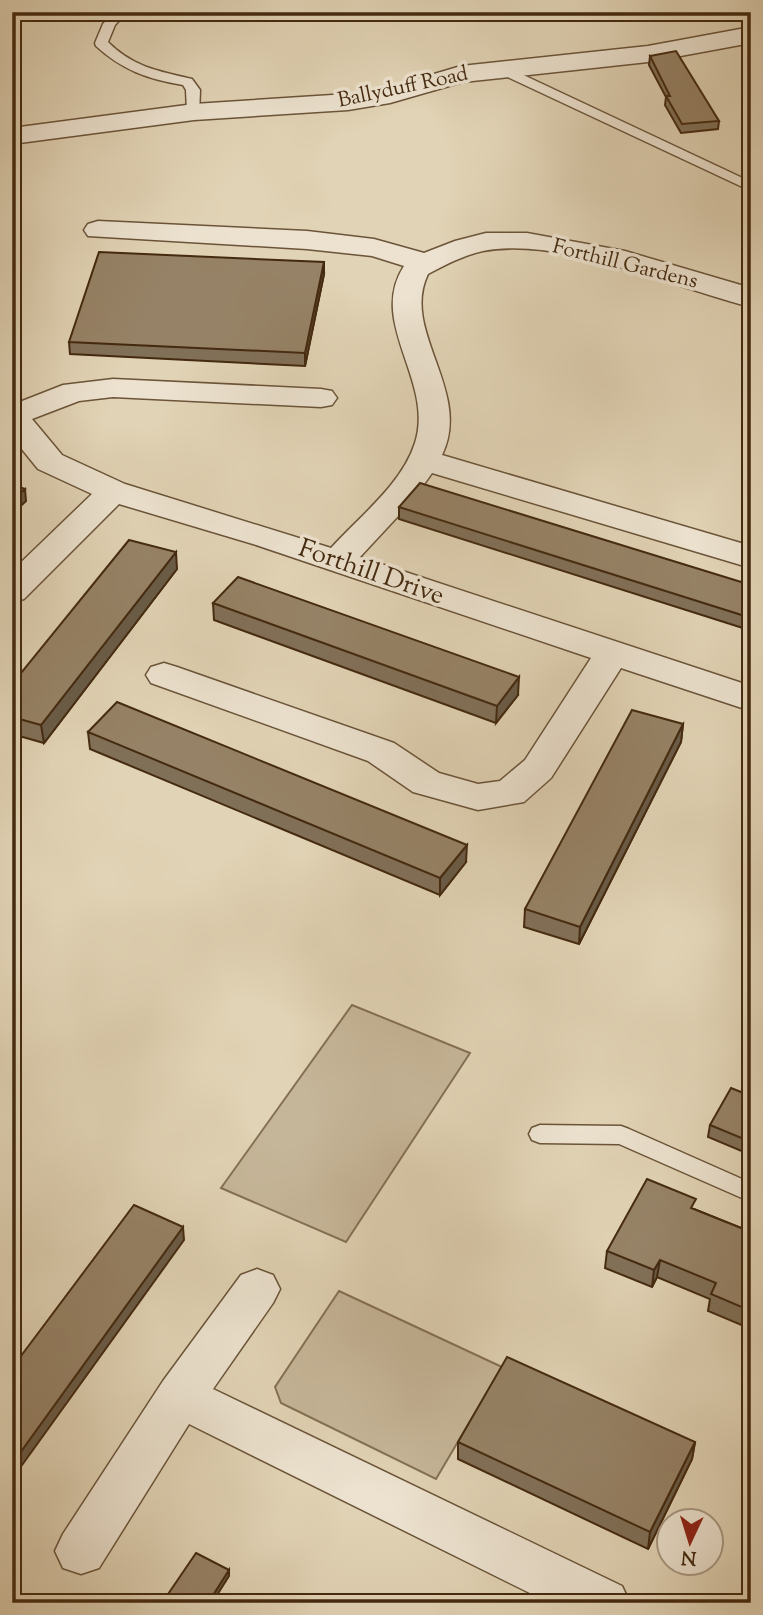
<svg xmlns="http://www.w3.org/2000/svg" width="763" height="1615" font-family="'Sorts Mill Goudy',serif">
  <rect width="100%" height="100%" fill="#e1d3b5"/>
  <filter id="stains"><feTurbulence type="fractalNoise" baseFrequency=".00286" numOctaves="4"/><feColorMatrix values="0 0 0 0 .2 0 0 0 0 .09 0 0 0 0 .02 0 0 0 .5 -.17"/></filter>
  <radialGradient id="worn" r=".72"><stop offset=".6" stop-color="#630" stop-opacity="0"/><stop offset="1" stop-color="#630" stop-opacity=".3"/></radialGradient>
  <g fill="#c6b699" stroke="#857054" stroke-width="2">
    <path d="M352 1005 470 1053 346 1242 221 1188Z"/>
    <path d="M339 1291 502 1367 436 1479 281 1403 275 1387Z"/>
  </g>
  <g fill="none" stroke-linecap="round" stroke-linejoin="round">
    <defs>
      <g id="lane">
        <path d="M114 12H127L115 25 108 42C133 67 158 71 192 79L200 90 199 115H189L187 112 186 90 183 85C148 79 122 70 96 46L95 43 103 24Z"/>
        <path d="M502 65 751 182V191L497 72V66Z"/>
        <path d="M540 1125 621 1126 629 1129 751 1183V1202L619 1144 540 1143 532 1140 529 1134 532 1128Z"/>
      </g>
      <g id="street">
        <path d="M751 27V43L648 62 463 82 390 103 348 110 194 120 12 144V128L194 104 348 94 387 88 461 66 648 46Z"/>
        <path d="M98 221 307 231 374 239 424 253 455 241 486 233H527L625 251 751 288V307C675 288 560 236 483 251 464 255 445 265 428 274 400 331 473 391 442 455L751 546V568L432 473 413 500 360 557 751 686V711L621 668 551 778 524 802 478 810 413 792 368 761 151 683 146 675 151 667 164 663 177 667 394 743 439 773 478 784 500 781 525 760 591 658 253 544 119 504 24 599 12 602V571L92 494 38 469 12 437V405L63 385 113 379 321 389 332 391 337 398 332 405 321 407 113 397 79 401 32 419 62 455 125 484 331 548C360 516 402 484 415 443 435 381 367 323 404 266L372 256 307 249 88 236 84 230 88 224Z"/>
        <path d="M257 1269 273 1275 280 1289 273 1303 213 1389 622 1586 630 1603H550L189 1424 99 1568 81 1574 63 1568 55 1551 63 1534 163 1381 241 1275Z"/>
      </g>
    </defs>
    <use href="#lane" stroke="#6b5439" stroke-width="3"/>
    <use href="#street" stroke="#6b5439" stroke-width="3"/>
    <use href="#lane" fill="#ece2cf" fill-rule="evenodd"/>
    <use href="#street" fill="#ece2cf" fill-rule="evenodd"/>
  </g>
  <g fill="#817058" stroke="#442a10" stroke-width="2">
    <path d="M692 12H751V20L693 19Z"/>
    <path d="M650 56 719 121 718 129 681 133 665 105 666 97 649 65Z"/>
    <path d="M324 274 305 366 70 354 69 342Z"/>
    <path d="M399 507 751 585V622L746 629 399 519Z"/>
    <path d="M177 569 44 743 12 734V684Z"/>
    <path d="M213 603 518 695 496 723 214 620Z"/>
    <path d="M683 724 681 742 579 944 524 927 525 909Z"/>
    <path d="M88 732 466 862 440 895 90 749Z"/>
    <path d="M751 1096V1155L708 1137 710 1125Z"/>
    <path d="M694 1209 751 1232V1329L708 1311 710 1299 657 1277 652 1287 605 1268 607 1251Z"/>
    <path d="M458 1442H695L692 1459 648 1549 458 1459Z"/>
  </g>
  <g fill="#695b47" stroke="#442a10" stroke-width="2">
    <path d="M324 262V274L305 366V353Z"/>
    <path d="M25 489 26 501 12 514V500Z"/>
    <path d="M176 552 177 569 44 743 41 725Z"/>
    <path d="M751 612V622L746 629 748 617Z"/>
    <path d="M519 677 518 695 496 723 497 706Z"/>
    <path d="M683 724 681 742 579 944 580 927Z"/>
    <path d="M467 845 466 862 440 895V878Z"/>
    <path d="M183 1227 184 1240 12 1479V1464Z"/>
    <path d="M660 1260 657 1277 652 1287 654 1270Z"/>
    <path d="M695 1442 692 1459 648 1549 650 1532Z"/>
    <path d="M229 1570V1576L212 1603H208Z"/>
  </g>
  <g fill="#968266" stroke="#442a10" stroke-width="2">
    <path d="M676 51 719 121 682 124 666 96H670L650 56Z"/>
    <path d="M99 252 324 262 305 353 69 342Z"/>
    <path d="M420 483 751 585V612L748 617 399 507Z"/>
    <path d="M12 484 25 489 12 500Z"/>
    <path d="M129 540 176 552 41 725 12 717V684Z"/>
    <path d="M238 577 519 677 497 706 213 603Z"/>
    <path d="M117 702 467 845 440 878 88 732Z"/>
    <path d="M632 710 683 724 580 927 525 909Z"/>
    <path d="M731 1088 751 1096V1142L710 1125Z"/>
    <path d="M647 1179 696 1199 691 1208 751 1232V1311L711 1294 716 1283 660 1260 654 1270 607 1251Z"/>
    <path d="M134 1205 183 1227 12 1464V1368Z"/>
    <path d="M507 1357 695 1442 650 1532 458 1442Z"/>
    <path d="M196 1553 229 1570 208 1603H162Z"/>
  </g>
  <g text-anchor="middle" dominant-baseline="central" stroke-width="7" stroke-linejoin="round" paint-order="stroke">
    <g font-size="21" fill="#442a10" stroke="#ece2cf">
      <text transform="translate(403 88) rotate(-12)">Ballyduff Road</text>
      <text transform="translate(625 265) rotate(14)">Forthill Gardens</text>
    </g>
    <g font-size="26" fill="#442a10" stroke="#ece2cf">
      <text transform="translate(371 573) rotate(19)">Forthill Drive</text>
    </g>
  </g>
  <rect width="763" height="1615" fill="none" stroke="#e1d3b5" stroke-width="42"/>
  <rect x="14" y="14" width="735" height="1587" fill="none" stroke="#442a10" stroke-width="3.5"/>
  <rect x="21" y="21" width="721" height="1573" fill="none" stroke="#442a10" stroke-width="2"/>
  <g transform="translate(690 1542) rotate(184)"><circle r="33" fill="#ece2cf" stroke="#a99883" stroke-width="2"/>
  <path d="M0-5L12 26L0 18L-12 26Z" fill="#8f2418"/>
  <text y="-10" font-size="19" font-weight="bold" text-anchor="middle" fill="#442a10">N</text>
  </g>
  <rect width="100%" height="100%" filter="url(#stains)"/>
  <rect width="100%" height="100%" fill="url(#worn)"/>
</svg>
